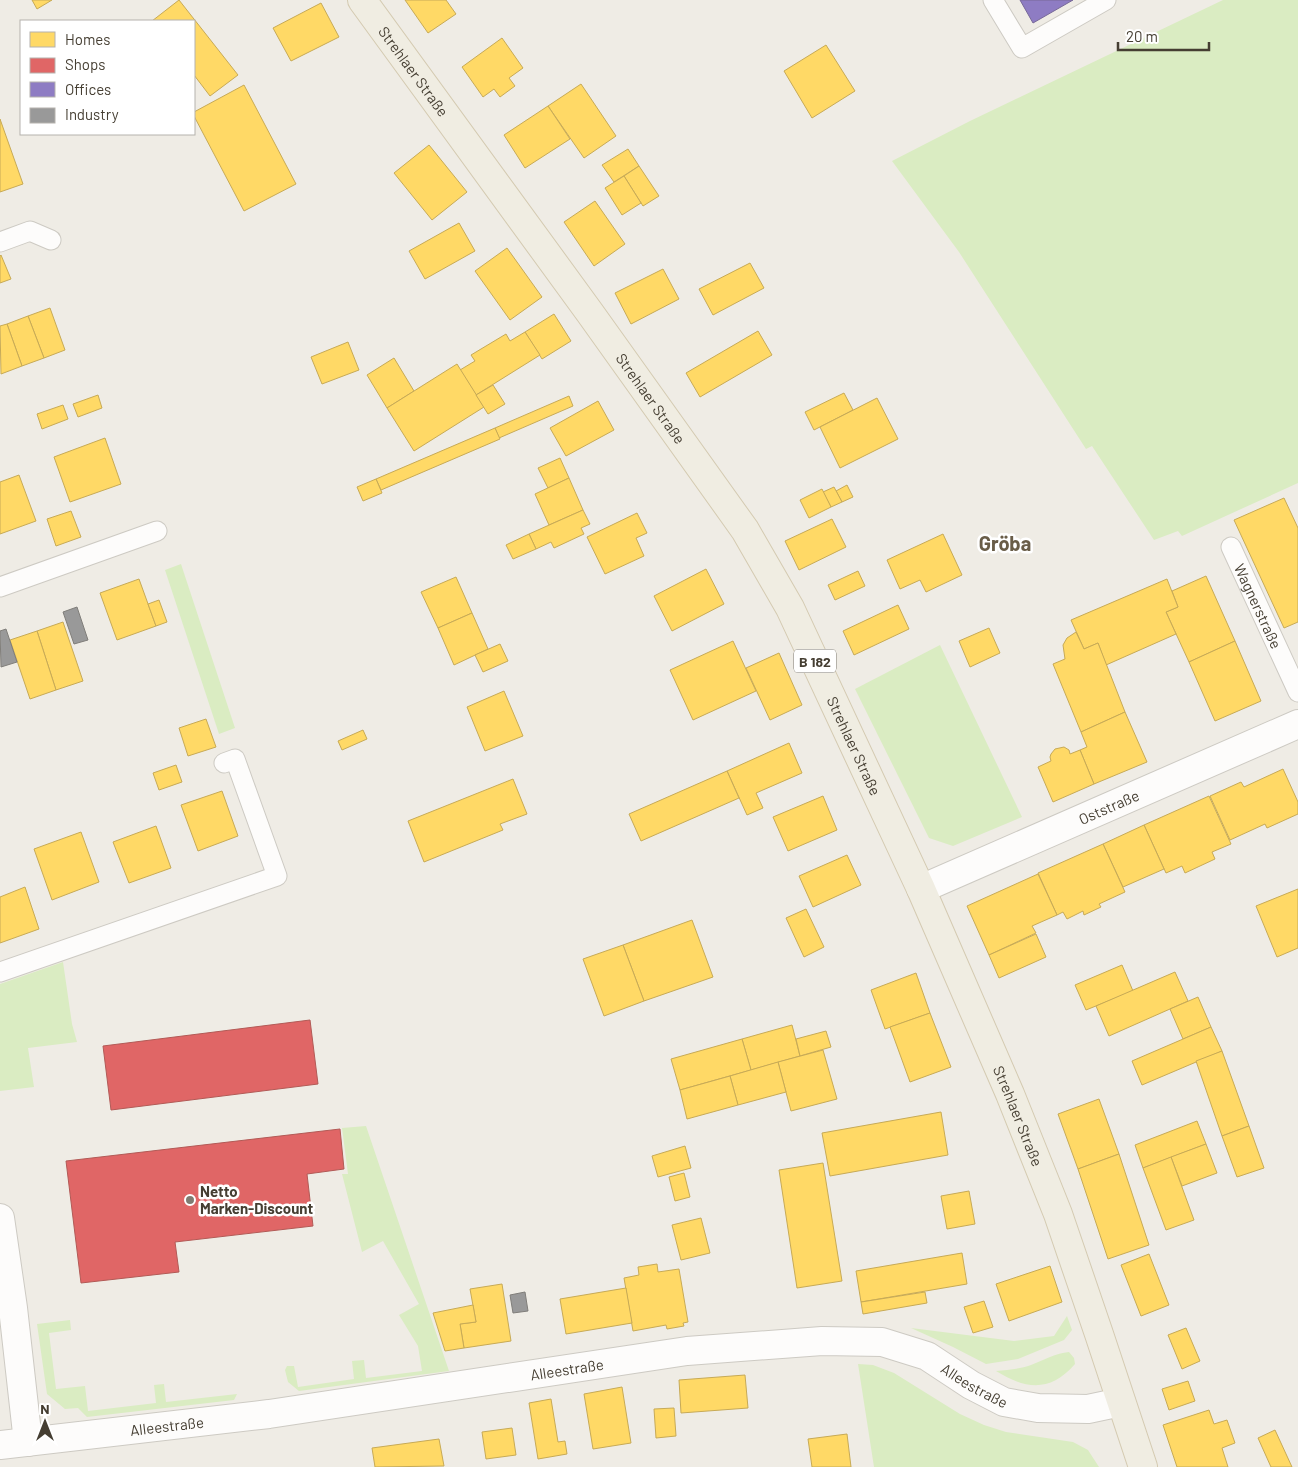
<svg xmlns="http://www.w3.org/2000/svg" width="1298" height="1467" font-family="Barlow,sans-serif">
  <rect width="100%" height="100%" fill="#efece5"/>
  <g fill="#daecc2">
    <path d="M1223 0H1298V483L1182 536 1178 531 1154 540 1092 446 1086 449 959 252 892 161 970 121Z"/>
    <path d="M181 564 235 728 219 734 165 570Z"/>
    <path d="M940 645 1022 817 953 846 929 838 855 689Z"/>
    <path d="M63 962 72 1024 77 1042 28 1048 34 1087 0 1091V984Z"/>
    <path d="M366 1126 449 1371 299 1391 288 1382 285 1370 287 1366H294L298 1387 354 1379 352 1361 364 1360 366 1378 422 1371 418 1346 399 1315 419 1304 383 1241 362 1252 342 1174H348L342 1128Z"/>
    <path d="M1067 1316 1072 1330 1064 1340 1018 1359 986 1364 953 1347 911 1328 1014 1341 1054 1336Z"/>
    <path d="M70 1320 71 1330 49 1333 56 1389 85 1386 88 1411 156 1403 154 1385 164 1384 166 1402 237 1394 234 1400 87 1417 78 1408 65 1409 47 1394 37 1324Z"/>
    <path d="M1069 1352 1074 1358 1075 1364C1050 1393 1025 1389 996 1371 1008 1370 1020 1369 1031 1365 1044 1360 1056 1353 1069 1352Z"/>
    <path d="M858 1364 873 1365 894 1373 960 1414 984 1425 1006 1432 1073 1442 1088 1450 1099 1467H874Z"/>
  </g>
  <g fill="#ffd966" stroke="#c7aa56">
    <path d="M32 0H52L37 9Z"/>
    <path d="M179 0 238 75 210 96 194 75V21H152Z"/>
    <path d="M405 0H446L456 14 428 33Z"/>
    <path d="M321 3 339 37 291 61 273 28Z"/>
    <path d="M502 38 523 68 509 78 515 86 500 97 494 89 483 97 462 67Z"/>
    <path d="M826 45 855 91 812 118 784 71Z"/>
    <path d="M581 84 616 136 584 158 548 106Z"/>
    <path d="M244 85 296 184 244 211 194 116V112Z"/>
    <path d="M548 106 570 139 525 168 504 135Z"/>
    <path d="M0 119 23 184 0 192Z"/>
    <path d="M429 145 467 192 432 220 394 173Z"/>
    <path d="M628 149 639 166 614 182 602 165Z"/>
    <path d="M639 166 659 196 643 206 624 176Z"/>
    <path d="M624 176 641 203 622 215 605 188Z"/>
    <path d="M595 201 625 244 594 266 564 222Z"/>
    <path d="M459 223 475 251 425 279 409 251Z"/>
    <path d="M507 248 542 297 510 320 475 271Z"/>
    <path d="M1 255 11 279 0 283V256Z"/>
    <path d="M750 263 764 288 713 315 699 289Z"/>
    <path d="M663 269 679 299 631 324 615 293Z"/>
    <path d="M50 308 65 350 44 358 28 316Z"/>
    <path d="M554 314 571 341 542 359 525 332Z"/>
    <path d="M28 316 44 358 22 366 7 324Z"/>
    <path d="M7 324 22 366 1 374 0 326Z"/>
    <path d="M758 331 772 355 700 397 686 373Z"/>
    <path d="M525 332 540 355 476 395 460 370 475 361 471 355 506 334 510 341Z"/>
    <path d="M348 342 359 370 322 384 311 357Z"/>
    <path d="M394 358 414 391 387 408 367 375Z"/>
    <path d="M457 364 484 407 414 451 387 408Z"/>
    <path d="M493 385 505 404 488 414 476 395Z"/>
    <path d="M844 393 853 410 814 430 805 412Z"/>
    <path d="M98 395 102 408 78 417 73 404Z"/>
    <path d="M569 396 573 406 499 438 495 428Z"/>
    <path d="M877 398 898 439 840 468 820 427Z"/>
    <path d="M598 401 614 430 566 456 550 428Z"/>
    <path d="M63 405 68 419 42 429 37 414Z"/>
    <path d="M495 428 500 439 381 490 376 479Z"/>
    <path d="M105 438 121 484 70 502 54 457Z"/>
    <path d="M560 458 569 478 548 488 538 468Z"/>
    <path d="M19 475 36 521 0 534V482Z"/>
    <path d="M569 478 583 510 549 525 535 494Z"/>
    <path d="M376 479 382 493 363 501 357 487Z"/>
    <path d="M847 485 853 497 842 502 836 491Z"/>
    <path d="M834 487 842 502 831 507 823 492Z"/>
    <path d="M822 489 831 507 809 518 800 500Z"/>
    <path d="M1284 498 1298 528V622L1284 628 1234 520Z"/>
    <path d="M583 510 590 524 581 528 584 534 554 548 551 542 536 549 529 534Z"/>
    <path d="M71 511 81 537 56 546 47 519Z"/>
    <path d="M637 513 647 533 636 538 644 556 605 574 587 537Z"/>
    <path d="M832 519 846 547 799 570 785 541Z"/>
    <path d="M529 534 536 549 513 559 506 545Z"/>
    <path d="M943 534 962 575 926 592 920 580 900 589 887 560Z"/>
    <path d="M706 569 724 604 672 631 654 596Z"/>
    <path d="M858 571 865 586 835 600 828 585Z"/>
    <path d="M1206 576 1235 641 1189 662 1166 612 1178 607 1172 591Z"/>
    <path d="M456 577 472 613 438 628 421 592Z"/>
    <path d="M139 579 156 626 117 640 100 593Z"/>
    <path d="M1167 579 1178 607 1166 612 1176 634 1106 665 1098 643 1084 649 1071 620Z"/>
    <path d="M159 600 167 622 156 626 148 604Z"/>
    <path d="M898 605 909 629 854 655 843 631Z"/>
    <path d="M472 613 488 649 454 665 438 628Z"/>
    <path d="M63 622 83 681 56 690 37 631Z"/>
    <path d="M989 628 1000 653 970 667 959 641Z"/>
    <path d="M37 631 56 690 30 699 10 640Z"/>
    <path d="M1076 632 1084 649 1098 643 1125 712 1081 732 1053 664 1065 659 1063 645 1067 638Z"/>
    <path d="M733 641 756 691 693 720 670 670Z"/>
    <path d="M1235 641 1261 701 1215 721 1189 662Z"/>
    <path d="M500 644 508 661 483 672 475 655Z"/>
    <path d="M779 653 802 705 770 720 746 668Z"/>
    <path d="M504 691 523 736 485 751 467 707Z"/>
    <path d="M1125 712 1147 762 1094 784 1080 750 1087 747 1081 732Z"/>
    <path d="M206 719 216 747 188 756 179 728Z"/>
    <path d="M363 730 367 739 342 750 338 741Z"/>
    <path d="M789 743 802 773 756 793 763 808 747 815 727 771Z"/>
    <path d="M1064 747 1069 750 1070 754 1080 750 1094 784 1053 802 1038 767 1051 761 1050 757 1051 754 1055 749Z"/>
    <path d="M176 765 182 782 159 790 153 773Z"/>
    <path d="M1283 769 1298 802V814L1267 828 1265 824 1230 840 1210 796 1241 782 1244 787Z"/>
    <path d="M727 771 739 798 641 841 629 814Z"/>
    <path d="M513 779 527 814 500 824 503 830 424 862 408 821Z"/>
    <path d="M222 791 238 836 198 851 181 805Z"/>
    <path d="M823 796 837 830 788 851 773 817Z"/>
    <path d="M1209 796 1231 844 1212 852 1215 859 1185 873 1182 866 1166 873 1144 825Z"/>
    <path d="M1144 825 1164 869 1123 887 1103 844Z"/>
    <path d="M156 826 171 868 129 883 113 842Z"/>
    <path d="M81 832 99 882 52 900 34 849Z"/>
    <path d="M1103 844 1125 892 1099 904 1101 907 1084 915 1083 911 1067 919 1063 912 1057 915 1038 873Z"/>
    <path d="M847 855 861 885 813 907 799 876Z"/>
    <path d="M1038 874 1057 915 1032 926 1036 933 989 955 967 906Z"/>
    <path d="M25 887 39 929 0 943V897Z"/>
    <path d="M1298 889V948L1277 957 1256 906Z"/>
    <path d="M806 909 824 947 804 957 786 918Z"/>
    <path d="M692 920 713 977 644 1001 623 945Z"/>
    <path d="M1036 934 1046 957 999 978 989 955Z"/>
    <path d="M623 945 644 1001 604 1016 583 959Z"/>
    <path d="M1122 965 1133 991 1086 1010 1075 985Z"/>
    <path d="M1175 972 1188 1001 1109 1036 1096 1006Z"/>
    <path d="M916 973 930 1013 885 1029 871 990Z"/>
    <path d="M1198 997 1211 1027 1183 1039 1170 1009Z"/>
    <path d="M930 1013 951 1067 910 1082 890 1027Z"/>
    <path d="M792 1025 800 1056 751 1070 742 1039Z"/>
    <path d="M1211 1027 1222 1051 1142 1085 1132 1061Z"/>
    <path d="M826 1031 831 1047 800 1056 796 1039Z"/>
    <path d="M742 1039 751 1070 680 1090 671 1059Z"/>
    <path d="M823 1050 837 1099 791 1111 778 1062Z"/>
    <path d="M1222 1051 1249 1126 1222 1136 1196 1061Z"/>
    <path d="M778 1062 786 1092 738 1105 730 1076Z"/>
    <path d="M730 1076 738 1105 687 1119 680 1090Z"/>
    <path d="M1099 1099 1119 1154 1078 1169 1058 1114Z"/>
    <path d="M941 1112 948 1155 830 1176 822 1133Z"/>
    <path d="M1197 1121 1206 1144 1143 1168 1135 1145Z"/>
    <path d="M1249 1126 1264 1168 1237 1177 1222 1136Z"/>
    <path d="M1206 1144 1217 1173 1182 1186 1171 1157Z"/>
    <path d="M685 1146 691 1168 658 1177 652 1156Z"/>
    <path d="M1119 1154 1149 1245 1108 1259 1078 1169Z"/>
    <path d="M1171 1157 1194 1220 1166 1230 1143 1168Z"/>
    <path d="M823 1163 842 1281 797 1288 779 1170Z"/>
    <path d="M684 1173 690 1197 675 1201 669 1177Z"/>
    <path d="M969 1191 975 1224 947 1229 941 1196Z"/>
    <path d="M701 1218 710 1253 681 1260 672 1225Z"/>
    <path d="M962 1253 967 1284 861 1302 856 1271Z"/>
    <path d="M1149 1254 1169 1305 1141 1316 1121 1265Z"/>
    <path d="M657 1264 658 1272 679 1269 688 1322 683 1323 684 1326 667 1329 666 1325 633 1331 624 1278 639 1275 638 1267Z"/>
    <path d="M1050 1266 1062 1302 1009 1321 996 1284Z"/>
    <path d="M502 1284 511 1341 464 1348 460 1324 476 1322 470 1289Z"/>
    <path d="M626 1288 632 1323 566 1334 560 1299Z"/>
    <path d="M925 1292 927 1303 863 1314 861 1302Z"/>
    <path d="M984 1301 993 1327 973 1333 964 1307Z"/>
    <path d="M473 1305 476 1322 460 1324 464 1348 445 1351 433 1313Z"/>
    <path d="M1186 1328 1200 1361 1182 1369 1168 1335Z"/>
    <path d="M745 1375 748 1408 681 1413 679 1380Z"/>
    <path d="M1188 1381 1195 1401 1169 1410 1162 1389Z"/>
    <path d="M622 1387 631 1443 593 1449 584 1394Z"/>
    <path d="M551 1399 558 1442 565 1441 567 1454 538 1459 529 1403Z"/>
    <path d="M674 1408 676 1436 656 1438 654 1409Z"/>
    <path d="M1209 1410 1214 1424 1227 1420 1235 1443 1222 1448 1228 1467H1177L1163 1425Z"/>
    <path d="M512 1428 516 1455 486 1459 482 1432Z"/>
    <path d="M1275 1430 1292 1467H1271L1258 1438Z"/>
    <path d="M847 1434 851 1467H812L808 1439Z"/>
    <path d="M439 1439 444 1466 375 1467 372 1448Z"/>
  </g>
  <g fill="#e06666" stroke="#b25a56">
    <path d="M310 1020 318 1084 111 1110 103 1046Z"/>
    <path d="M340 1129 344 1169 307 1174 313 1226 175 1242 179 1272 81 1283 66 1161Z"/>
  </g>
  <path fill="#8e7cc3" stroke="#786998" d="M1020 0H1073L1033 23Z"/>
  <g fill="#999" stroke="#807e7a">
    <path d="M77 607 88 640 74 644 63 612Z"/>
    <path d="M6 629 17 662 1 667 0 631Z"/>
    <path d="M525 1292 528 1311 513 1313 510 1295Z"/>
  </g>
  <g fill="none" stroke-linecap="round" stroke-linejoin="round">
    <defs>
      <g id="service">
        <path d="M993 0 1022 48 1106 0"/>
        <path d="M0 242 30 231 51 240"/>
        <path id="s1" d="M1231 547 1298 692"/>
        <path d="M0 587 157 531"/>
        <path d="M0 972 277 876 235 759 224 763"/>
      </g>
      <g id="minor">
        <path id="s2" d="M921 889 1298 724"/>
        <path d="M0 1218 13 1308 28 1442"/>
        <path id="s3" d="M0 1445 269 1414 687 1351 822 1341 882 1342 927 1356 971 1385 1004 1402 1038 1408 1088 1409 1121 1402"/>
      </g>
      <g id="primary">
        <path id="s4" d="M362 0 590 313 745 530 790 608 921 889 1010 1094 1058 1214 1099 1334 1143 1467"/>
      </g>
    </defs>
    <use href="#service" stroke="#cdcac3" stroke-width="21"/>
    <use href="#minor" stroke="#cdcac3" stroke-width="30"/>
    <use href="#primary" stroke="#d4cab1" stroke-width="30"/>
    <use href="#service" stroke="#fdfcfb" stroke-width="19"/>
    <use href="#minor" stroke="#fdfcfb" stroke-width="28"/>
    <use href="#primary" stroke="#f0ede2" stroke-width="28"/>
  </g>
  <circle fill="#807b71" stroke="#fff" stroke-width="2" cx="190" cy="1200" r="5"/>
  <g text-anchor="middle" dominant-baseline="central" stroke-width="5" stroke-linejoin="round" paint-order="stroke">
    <rect fill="#fff" stroke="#7d7870" stroke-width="1" x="794" y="649.5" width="42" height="23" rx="4"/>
    <g font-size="14" font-weight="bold" fill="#453e32">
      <text x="815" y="661">B 182</text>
    </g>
    <g font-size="15" fill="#453e32" stroke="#fff">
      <text stroke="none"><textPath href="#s4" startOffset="88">Strehlaer Straße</textPath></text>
      <text stroke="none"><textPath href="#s4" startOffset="492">Strehlaer Straße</textPath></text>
      <text stroke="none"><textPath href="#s1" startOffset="65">Wagnerstraße</textPath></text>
      <text stroke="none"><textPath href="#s4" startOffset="896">Strehlaer Straße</textPath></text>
      <text stroke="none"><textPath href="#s2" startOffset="205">Oststraße</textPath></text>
      <text stroke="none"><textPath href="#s4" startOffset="1301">Strehlaer Straße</textPath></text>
      <text stroke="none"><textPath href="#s3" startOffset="572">Alleestraße</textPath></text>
      <text stroke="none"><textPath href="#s3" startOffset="992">Alleestraße</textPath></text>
      <text stroke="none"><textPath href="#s3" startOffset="168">Alleestraße</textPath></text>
    </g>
    <g font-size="15" font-weight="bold" fill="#453e32" stroke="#fff" text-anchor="start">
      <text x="200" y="1191">Netto<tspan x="200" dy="17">Marken-Discount</tspan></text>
    </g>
    <g font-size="20" font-weight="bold" fill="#695d48" stroke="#fff">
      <text x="1005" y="543">Gröba</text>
    </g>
  </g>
  <rect x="20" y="20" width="175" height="115" fill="#ffffff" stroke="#b5b2ad"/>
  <rect x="30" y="32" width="25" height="15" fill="#ffd966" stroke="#b5b2ad"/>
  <text x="65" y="45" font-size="15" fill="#453e32">Homes</text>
  <rect x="30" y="58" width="25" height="15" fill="#e06666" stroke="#b5b2ad"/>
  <text x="65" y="70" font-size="15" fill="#453e32">Shops</text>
  <rect x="30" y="82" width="25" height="15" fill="#8e7cc3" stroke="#b5b2ad"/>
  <text x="65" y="95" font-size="15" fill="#453e32">Offices</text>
  <rect x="30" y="108" width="25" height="15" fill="#999999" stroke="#b5b2ad"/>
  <text x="65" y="120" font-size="15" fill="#453e32">Industry</text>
  <g transform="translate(45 1422)" stroke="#ffffff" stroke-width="4" paint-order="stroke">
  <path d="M0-4L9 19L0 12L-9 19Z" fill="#453e32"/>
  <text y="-8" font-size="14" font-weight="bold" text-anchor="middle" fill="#453e32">N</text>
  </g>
  <path d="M1118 42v8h91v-8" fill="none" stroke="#453e32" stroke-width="2.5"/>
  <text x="1126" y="42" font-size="15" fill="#453e32" stroke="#ffffff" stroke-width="4" paint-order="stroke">20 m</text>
</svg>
